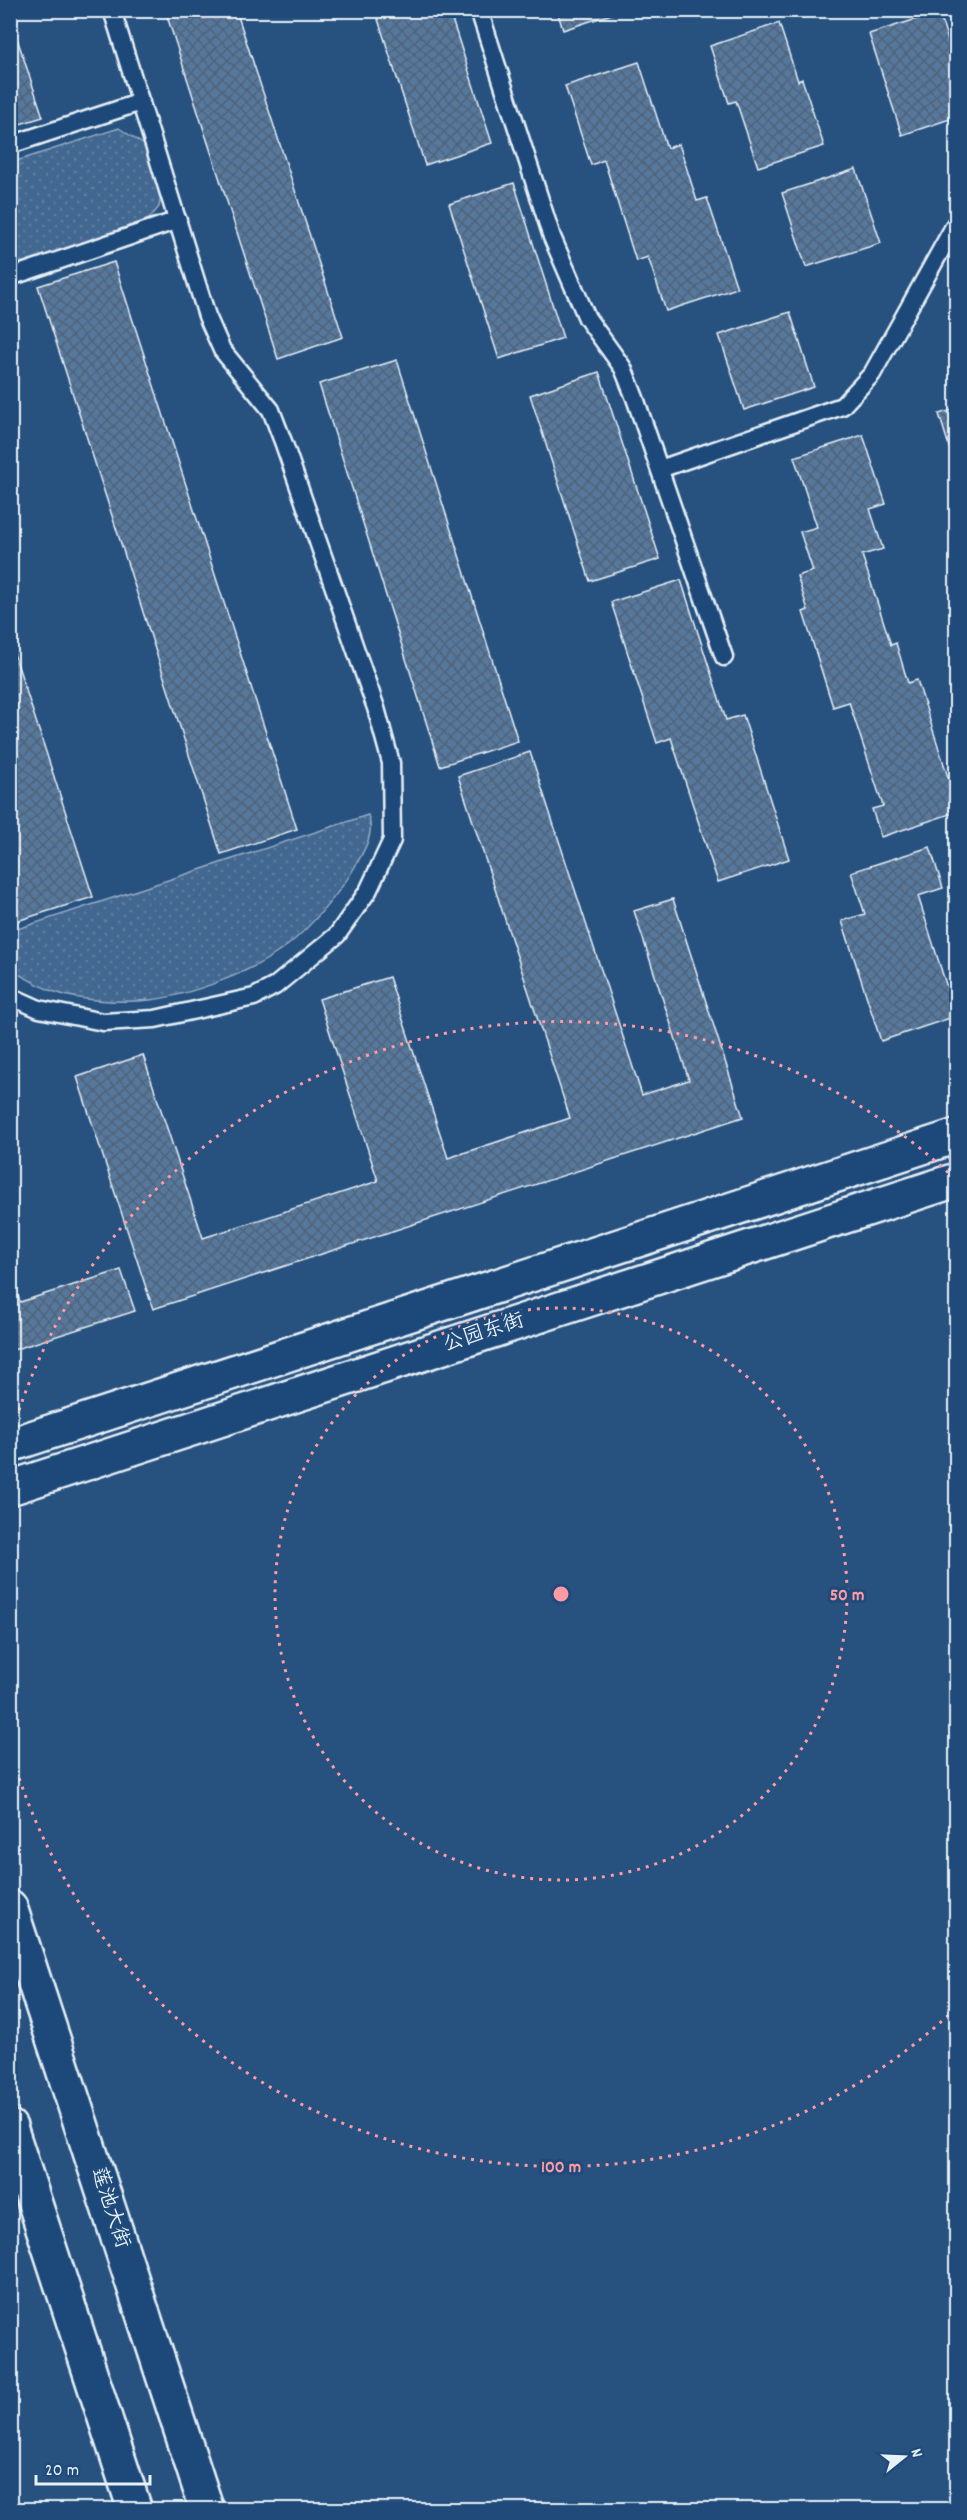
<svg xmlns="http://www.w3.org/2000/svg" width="967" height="2520" font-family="Dekko,'LXGW WenKai TC',sans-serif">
  <defs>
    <pattern id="grass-dots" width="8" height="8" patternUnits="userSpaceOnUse" patternTransform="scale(1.5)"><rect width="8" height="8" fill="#436891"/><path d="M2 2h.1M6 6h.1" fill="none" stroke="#5e7ea1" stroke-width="1.8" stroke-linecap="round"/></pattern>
    <pattern id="building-cross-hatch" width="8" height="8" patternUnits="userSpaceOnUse" patternTransform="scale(1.5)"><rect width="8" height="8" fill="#57789d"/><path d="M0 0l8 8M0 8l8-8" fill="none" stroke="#4f6278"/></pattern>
  </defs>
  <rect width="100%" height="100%" fill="#27517f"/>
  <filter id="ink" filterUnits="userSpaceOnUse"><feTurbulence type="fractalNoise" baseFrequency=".0167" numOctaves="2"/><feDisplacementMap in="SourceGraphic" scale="12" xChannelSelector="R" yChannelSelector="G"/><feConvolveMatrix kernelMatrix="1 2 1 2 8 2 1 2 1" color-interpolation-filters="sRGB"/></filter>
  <g filter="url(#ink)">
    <g fill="url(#grass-dots)" stroke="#96acc4" stroke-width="1.5">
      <path d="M119 128 144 145 149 153 161 195 159 207 149 219 11 268 10 163Z"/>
      <path d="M368 815C375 833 365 849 356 865 342 890 311 927 288 945 256 971 191 995 150 1000 125 1003 79 1001 55 992 40 987 25 977 11 970V931Z"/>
    </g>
    <g fill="url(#building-cross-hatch)" stroke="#e8f1f8" stroke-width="1.5">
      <path d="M165 10H236L343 337 278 359Z"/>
      <path d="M375 10H449L492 143 425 165Z"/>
      <path d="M557 10H624L563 30Z"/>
      <path d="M939 12 956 66V117L902 135 869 34Z"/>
      <path d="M10 17 43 117 10 127Z"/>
      <path d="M779 23 798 81 802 79 824 146 758 167 736 101 729 103 710 46Z"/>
      <path d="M639 62 667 148 679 144 697 201 707 198 737 288 666 311 648 257 636 261 604 160 591 165 565 86Z"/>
      <path d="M856 169 881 243 806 267 782 193Z"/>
      <path d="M514 183 563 338 499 359 449 204Z"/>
      <path d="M114 262 297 829 221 854 38 286Z"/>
      <path d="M790 312 814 387 744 410 719 335Z"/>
      <path d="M397 360 518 741 440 766 319 384Z"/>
      <path d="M599 372 660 559 590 581 530 395Z"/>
      <path d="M956 409V469L939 414Z"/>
      <path d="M863 435 886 504 870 509 883 549 862 555 891 645 896 643 908 683 917 680 956 802V812L881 837 872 809 883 806 849 702 833 707 803 612 808 610 797 576 813 571 800 532 817 527 794 457Z"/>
      <path d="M681 580 726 720 743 715 789 859 718 882 671 738 657 743 611 602Z"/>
      <path d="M10 641 93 897 17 921 10 900Z"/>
      <path d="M530 752 642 1095 689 1080 634 911 673 899 743 1117 153 1309 77 1077 143 1055 203 1238 378 1181 319 999 389 977 448 1158 570 1118 458 776Z"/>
      <path d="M930 847 943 888 918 896 956 1016 881 1041 842 921 865 914 851 872Z"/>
      <path d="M121 1270 135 1311 10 1351V1272L20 1302Z"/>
    </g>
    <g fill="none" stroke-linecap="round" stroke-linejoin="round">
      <defs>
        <g id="service">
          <path d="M479 10 552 237 587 318 623 368 635 398 724 657"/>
          <path d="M10 145 141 102"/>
          <path d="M10 277 178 220"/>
          <path d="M660 469 842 406 872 374 956 223"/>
          <path d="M10 996 39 1009 103 1022 155 1019 254 997 275 986 337 935 368 891 392 840 391 763 376 708 284 444 271 410 222 350 207 316 112 10"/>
        </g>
        <g id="tertiary">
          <path d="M10 1445 956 1136"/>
          <path d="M10 1488 956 1180"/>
        </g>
        <g id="secondary">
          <path d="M10 1907 207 2510"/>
          <path d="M10 2127 135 2510"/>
        </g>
      </defs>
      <use href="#service" stroke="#e8f1f8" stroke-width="21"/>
      <use href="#tertiary" stroke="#e8f1f8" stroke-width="38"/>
      <use href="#secondary" stroke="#e8f1f8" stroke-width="38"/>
      <use href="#service" stroke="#1f4a7a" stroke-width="16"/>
      <use href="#tertiary" stroke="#1f4a7a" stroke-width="33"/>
      <use href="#secondary" stroke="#1f4a7a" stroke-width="33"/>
    </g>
  </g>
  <g fill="none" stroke="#ff9aa2" stroke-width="3" stroke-dasharray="3 6">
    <circle cx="561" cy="1594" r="286"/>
    <path d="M955 2009A572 572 0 0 1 11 1752M11 1436A572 572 0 0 1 955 1179"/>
  </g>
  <g text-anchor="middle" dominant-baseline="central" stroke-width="6" stroke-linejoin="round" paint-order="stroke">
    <g font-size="21" fill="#e8f1f8" stroke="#1f4a7a">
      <text transform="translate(484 1334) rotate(-18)">公园东街</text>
      <text transform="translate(109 2208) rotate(72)">莲池大街</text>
    </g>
  </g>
  <circle cx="561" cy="1594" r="9" fill="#ff9aa2" stroke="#1f4a7a" stroke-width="3"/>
  <g font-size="18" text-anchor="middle" font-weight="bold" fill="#ff9aa2" stroke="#1f4a7a" stroke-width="6" stroke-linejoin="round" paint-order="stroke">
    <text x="847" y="1600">50 m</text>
    <text x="561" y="2172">100 m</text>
  </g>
  <rect width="967" height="2520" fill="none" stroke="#1f4a7a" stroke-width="36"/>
  <rect x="18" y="18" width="931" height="2484" fill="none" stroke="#e8f1f8" stroke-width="2" filter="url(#ink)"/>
  <g transform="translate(904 2457) rotate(72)" stroke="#1f4a7a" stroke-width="4.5" paint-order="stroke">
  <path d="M0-4.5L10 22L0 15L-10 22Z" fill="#e8f1f8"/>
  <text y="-9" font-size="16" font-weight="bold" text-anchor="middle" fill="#e8f1f8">N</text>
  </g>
  <path d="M36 2475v9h114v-9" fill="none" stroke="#e8f1f8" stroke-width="3"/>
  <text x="45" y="2475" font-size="18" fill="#e8f1f8" stroke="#1f4a7a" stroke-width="4.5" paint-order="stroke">20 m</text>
</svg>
